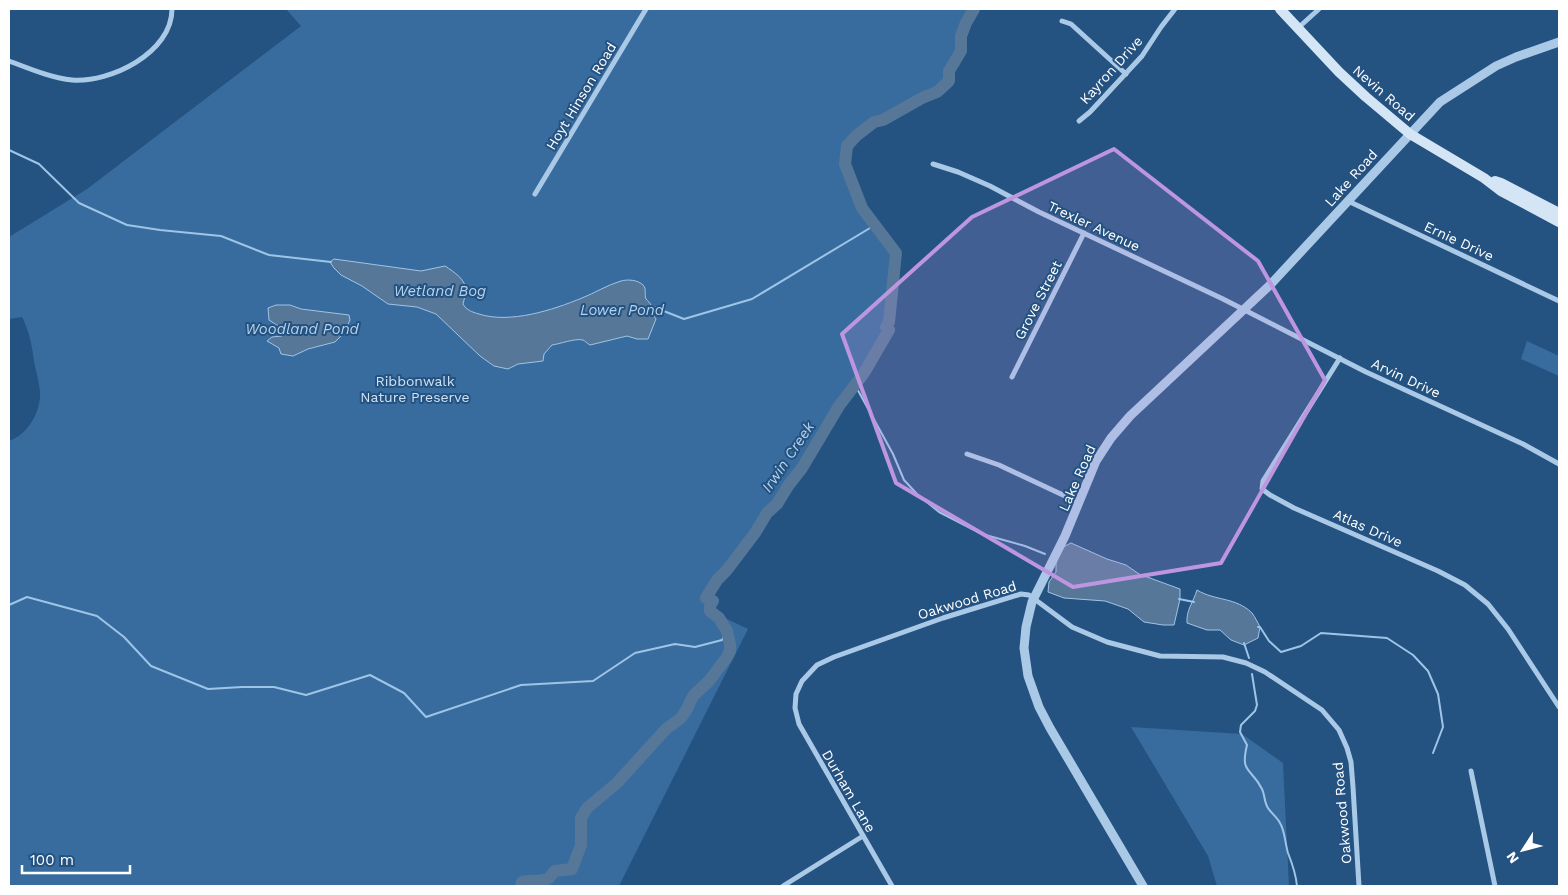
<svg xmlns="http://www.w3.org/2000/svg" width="1568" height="895" font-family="'Work Sans',sans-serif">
  <rect width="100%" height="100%" fill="#245281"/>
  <g fill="#386c9e">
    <path d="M286 9H974L966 23 961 36V51L949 71V81L937 92 922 98 883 120 874 122 856 136 847 146 845 164 862 208 896 253 889 322 886 327 889 330 864 373 839 406 802 468 788 486 777 504 767 513 755 533 727 570 717 580 706 598 704 608 748 629 619 886H9V441C28 434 41 412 40 392 39 382 36 371 34 361 32 345 29 331 22 317L9 319V237L87 189 301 26Z"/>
    <path d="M1527 341 1559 356V376L1521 359Z"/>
    <path d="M1131 727 1242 734 1283 763 1289 886H1217L1208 856Z"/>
  </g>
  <g fill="#567798" stroke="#9ec5e8">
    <path d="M334 259 421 271 445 266C454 272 467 280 466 292 465 296 464 300 463 304 466 310 472 312 479 314 510 324 553 310 582 298 595 293 607 285 621 281 628 279 638 280 643 285 647 289 644 294 646 299 648 301 650 303 651 305 653 311 652 314 656 319L648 339H637L627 336 590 345C589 345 584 340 583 340 575 338 560 344 552 345L544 354 543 361 518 364 508 369 494 366 480 356 436 314 417 307 388 304 362 286 341 275 334 268 330 262Z"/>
    <path d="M276 305H290L301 309 349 315 350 320 344 333 335 342 308 349 293 356 281 354 279 348 267 341 272 337 282 336 281 328 269 320 268 308Z"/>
    <path d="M1071 543 1107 559 1126 565 1139 574 1180 589V599L1174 625H1163L1144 622 1128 609 1105 601 1064 598 1048 592 1049 582 1056 572V558L1063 547Z"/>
    <path d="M1197 590C1215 601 1236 597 1252 613 1255 617 1258 623 1260 627L1258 638 1244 645 1231 640 1220 630H1207L1187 623C1186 610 1193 603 1197 590Z"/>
  </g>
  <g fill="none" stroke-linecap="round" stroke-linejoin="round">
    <g stroke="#9ec5e8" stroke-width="2">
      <path d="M9 150 39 164 79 203 127 225 160 230 221 236 269 255 331 262"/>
      <path d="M651 306 684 319 752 299 875 225"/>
      <path d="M855 385 893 454 904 480 917 494 939 512 982 534 1025 546 1045 554"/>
      <path d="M1179 599 1194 602"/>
      <path d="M9 605 27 597 97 616 124 637 151 666 208 689 242 687H274L306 695 370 675 404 693 426 717 521 685 593 681 635 653 675 644 695 647 722 640 727 631"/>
      <path d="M1258 627H1260L1269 641 1281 652 1301 646 1321 633 1387 638 1413 655 1428 671 1438 694 1443 727 1433 753"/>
      <path d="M1244 643 1249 658"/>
      <path d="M1252 674 1257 705 1255 711 1241 725 1240 732 1247 745C1240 774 1251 767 1262 789 1265 795 1264 802 1268 808 1271 813 1277 817 1280 823 1285 831 1285 843 1288 853 1292 863 1296 875 1297 886"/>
    </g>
    <path stroke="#567798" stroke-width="12" d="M521 886 522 882C530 879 541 883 549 878 551 876 553 873 555 871L572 869 581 845V818L587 808 617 783 666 729 681 718 687 709 691 700 694 695 709 681 727 657 730 651V644L727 631 719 618 710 611V606L713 601 706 598 717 580 727 570 755 533 767 513 777 504 788 486 802 468 839 406 864 373 889 330 886 327 889 322 896 253 862 208 845 164 847 146 856 136 874 122 883 120 922 98 937 92 949 81V71L961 51V36L966 23 974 9"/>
    <g stroke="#aac9e7" stroke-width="5">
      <path d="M1062 21 1071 24 1126 74"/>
      <path d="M1298 28 1319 9"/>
      <path d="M9 61C28 68 51 78 72 80 110 83 172 53 172 9"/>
      <path d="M1079 121 1090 112 1142 56 1161 27 1175 9"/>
      <path d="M933 164 958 172 990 186 1039 212 1223 299 1366 372 1523 444 1559 464"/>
      <path d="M535 194 646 9"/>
      <path d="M1348 201 1559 301"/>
      <path d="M1340 358 1263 481 1262 489 1270 495 1294 508 1438 571 1465 585 1488 604 1508 629 1559 707"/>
      <path d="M1012 377 1084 233"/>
      <path d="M967 454 999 465 1080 503"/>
      <path d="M1471 771 1495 886"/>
      <path d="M783 886 863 836"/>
      <path d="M892 886 799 724 795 708 796 694 802 681 817 665 834 657 943 618 1021 594 1029 595 1072 627 1107 642 1160 656 1223 657 1246 663 1265 672 1322 710 1339 730 1347 748 1351 762 1353 787 1359 886"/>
    </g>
    <path stroke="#aac9e7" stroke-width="9" d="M1143 886 1050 728 1039 707 1028 676 1024 648 1026 627 1032 602 1065 536 1096 461 1111 438 1130 416 1270 285 1440 102 1496 66 1516 57 1559 42"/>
    <g stroke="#d4e5f6" stroke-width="10">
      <path d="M1280 9 1339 72 1366 97 1410 134 1484 178 1501 191 1559 222"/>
      <path d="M1495 181 1501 183 1559 213"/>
    </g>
  </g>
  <path fill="#bd96df" fill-opacity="0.2" stroke="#bd96df" stroke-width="4" stroke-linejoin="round" d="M1114 149 1258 261 1325 380 1221 563 1073 587 896 483 842 334 972 217Z"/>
  <g text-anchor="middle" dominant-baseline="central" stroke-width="4" stroke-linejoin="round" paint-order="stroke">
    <g font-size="14" fill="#fff" stroke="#245281">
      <text transform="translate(1111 70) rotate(-48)">Kayron Drive</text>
      <text transform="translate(1384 93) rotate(41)">Nevin Road</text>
      <text transform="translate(581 96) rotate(-59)">Hoyt Hinson Road</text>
      <text transform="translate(1351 178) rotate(-48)">Lake Road</text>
      <text transform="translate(1094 226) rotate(25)">Trexler Avenue</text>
      <text transform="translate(1459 241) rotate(25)">Ernie Drive</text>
      <text transform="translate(1038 300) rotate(-63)">Grove Street</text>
      <text transform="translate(1406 378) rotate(25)">Arvin Drive</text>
      <text transform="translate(1077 478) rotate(-66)">Lake Road</text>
      <text transform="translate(1368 528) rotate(24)">Atlas Drive</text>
      <text transform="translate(967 600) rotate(-17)">Oakwood Road</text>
      <text transform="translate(849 791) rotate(60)">Durham Lane</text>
      <text transform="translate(1342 813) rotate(-95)">Oakwood Road</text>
    </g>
    <g font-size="14" fill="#cee2f5" stroke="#245281">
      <text x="415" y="381">Ribbonwalk<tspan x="415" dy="16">Nature Preserve</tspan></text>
    </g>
    <g font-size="15" font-style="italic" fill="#b6d3ee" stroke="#245281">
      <text x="440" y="291">Wetland Bog</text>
      <text x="622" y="310">Lower Pond</text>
      <text x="302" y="329">Woodland Pond</text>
      <text transform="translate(788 457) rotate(-56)">Irwin Creek</text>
    </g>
  </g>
  <rect width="1568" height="895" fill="none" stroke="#ffffff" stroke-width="20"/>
  <g transform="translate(1523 850) rotate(234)" stroke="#245281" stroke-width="4" paint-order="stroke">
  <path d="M0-4L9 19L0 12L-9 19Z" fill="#ffffff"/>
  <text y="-8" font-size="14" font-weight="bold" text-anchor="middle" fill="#ffffff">N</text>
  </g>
  <path d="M22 865v8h108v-8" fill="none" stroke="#ffffff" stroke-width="2.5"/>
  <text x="30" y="865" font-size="15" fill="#ffffff" stroke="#245281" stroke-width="4" paint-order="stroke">100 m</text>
</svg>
